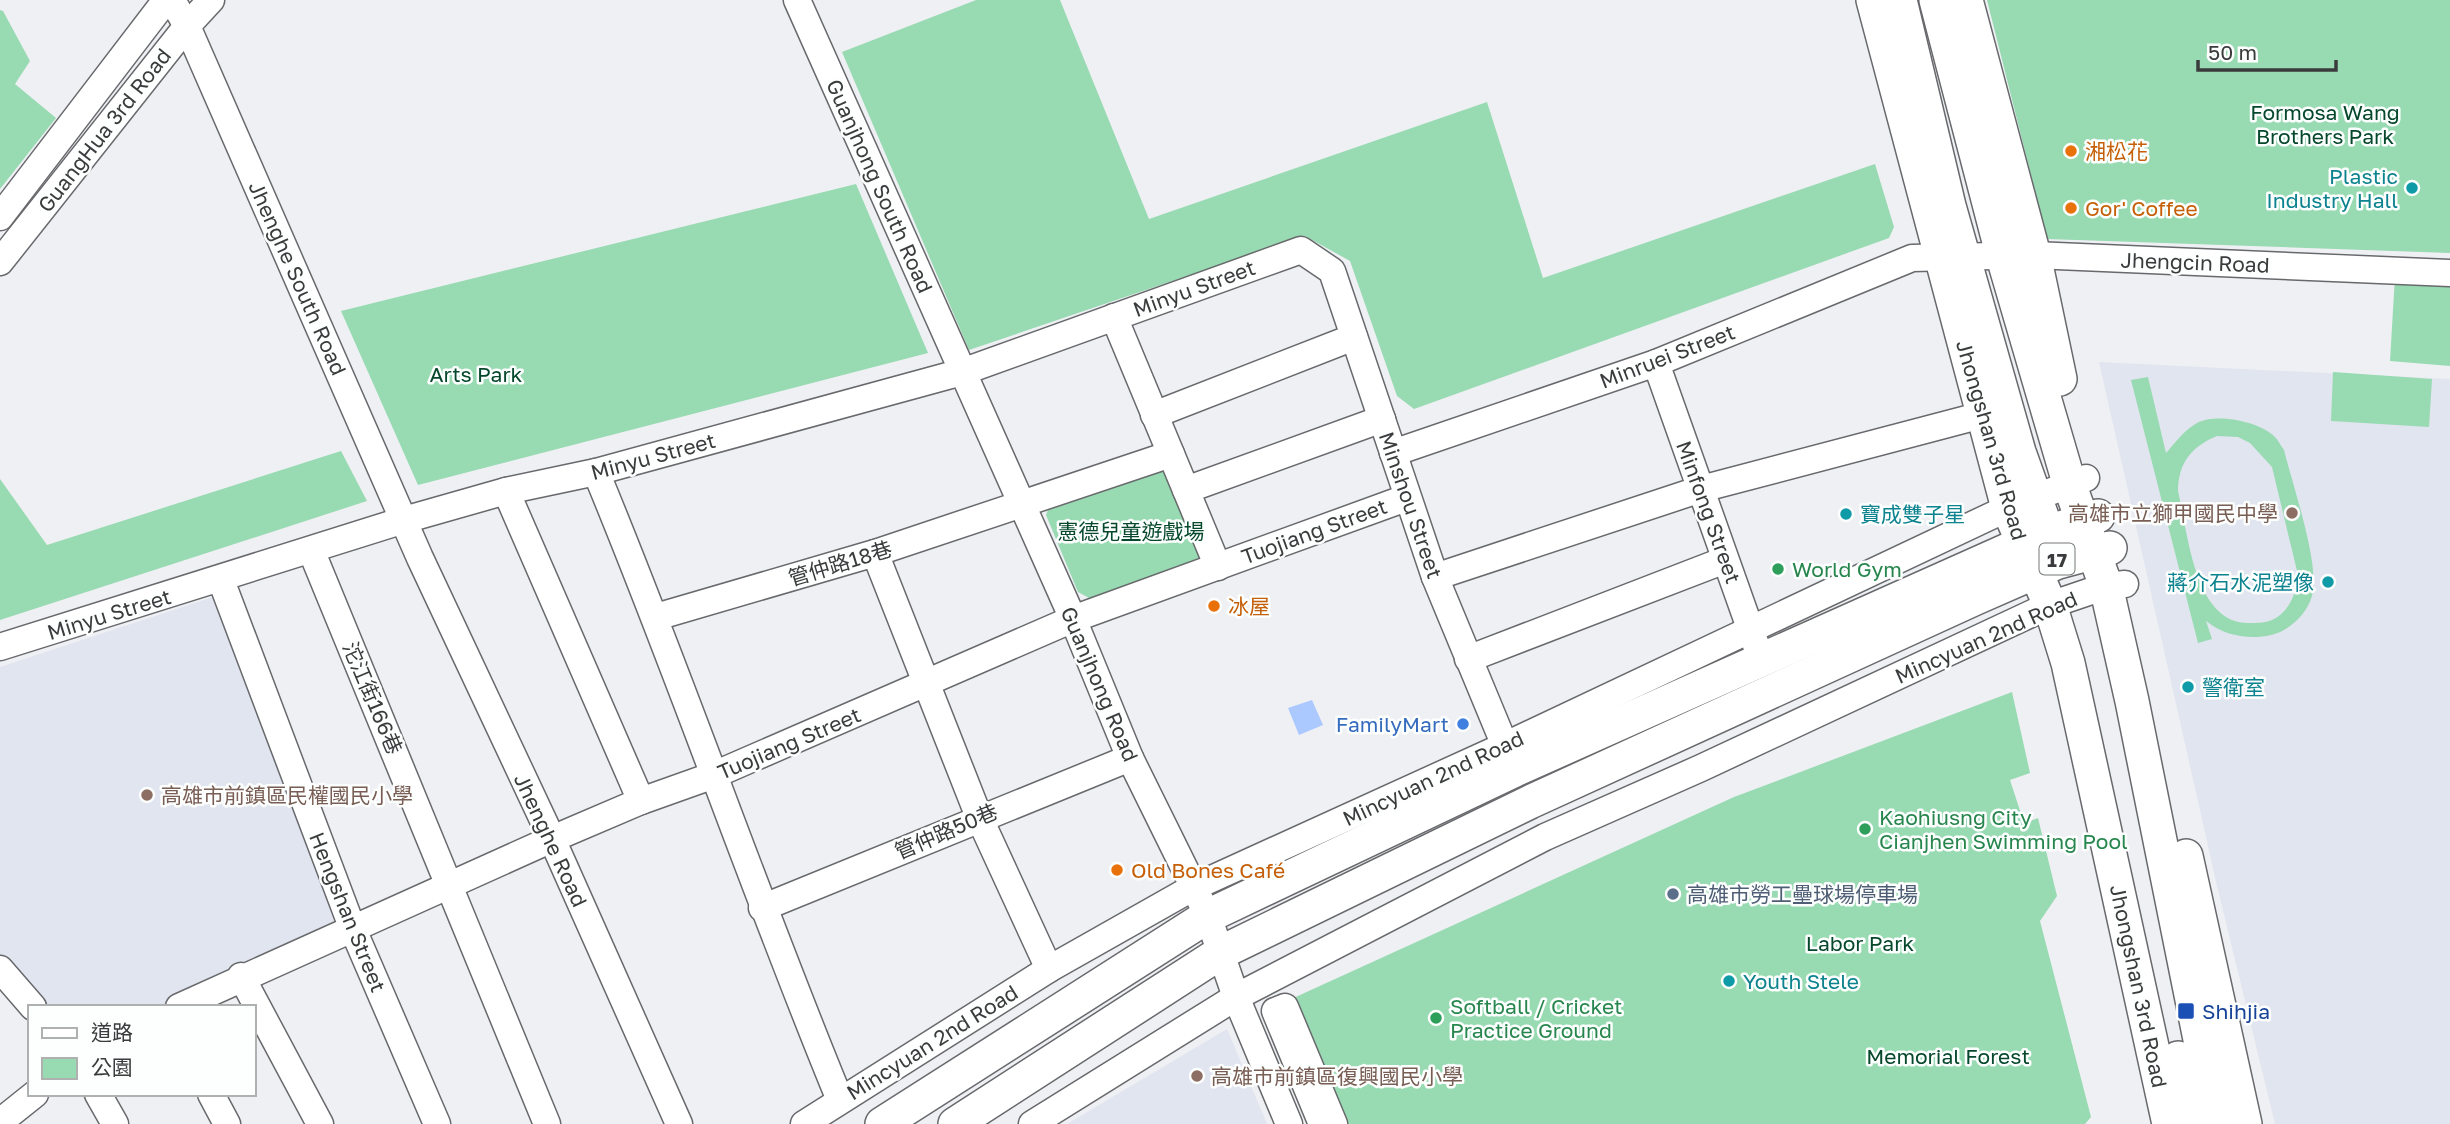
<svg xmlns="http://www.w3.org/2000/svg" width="2450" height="1124" font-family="'Golos Text','Noto Sans TC',sans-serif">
  <rect width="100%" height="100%" fill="#eff0f4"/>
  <g fill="#e1e5ef">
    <path d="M2099 362 2450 379V1124H2275L2217 886Z"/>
    <path d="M219 595 340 922 163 1007H44L0 958V667Z"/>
    <path d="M1227 1029 1267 1124H1067Z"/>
  </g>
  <g fill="#98dab2" fill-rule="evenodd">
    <path d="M976 0H1060L1149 219 1487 102 1543 278 1875 164 1894 227 1889 238 1414 409 1397 396 1350 261 1305 236 969 350 842 52Z"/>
    <path d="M1987 0H2450V253L2047 239Z"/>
    <path d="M0 10 3 11 30 61 15 84 56 118 0 189Z"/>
    <path d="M856 184 928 353 418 485 341 311Z"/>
    <path d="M2395 276 2450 280V366L2390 361Z"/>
    <path d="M2333 372 2432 379 2429 427 2331 421Z"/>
    <path d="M2148 377 2166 453C2175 443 2184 430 2197 423 2216 413 2259 421 2275 437 2278 440 2281 446 2284 450 2292 483 2321 567 2312 596 2307 614 2289 631 2271 635 2249 640 2225 636 2206 621L2212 639 2198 643 2131 380ZM2217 436 2238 437 2250 443 2272 467 2298 575C2297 592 2289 613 2272 620 2265 623 2257 623 2250 623 2194 625 2188 532 2178 491 2178 463 2192 446 2217 436Z"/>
    <path d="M341 451 367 501 0 620V479L47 545Z"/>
    <path d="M1161 465 1204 563 1091 599 1078 592 1046 515 1051 502Z"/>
    <path d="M2012 692 2030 773 2010 780 2024 823 2038 818 2057 896 2040 921 2091 1117 2085 1124H1338L1289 1000 1734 797Z"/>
  </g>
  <path fill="#abc8ff" d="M1312 700 1323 725 1299 735 1288 708Z"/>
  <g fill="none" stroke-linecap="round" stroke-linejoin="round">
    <defs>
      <g id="minor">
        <path d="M172 0 187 26 420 558 552 839 679 1124"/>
        <path d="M797 0 1073 619 1130 758 1208 916 1236 997 1289 1124"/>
        <path d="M0 217 166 0"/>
        <path d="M0 262 187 26 211 0"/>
        <path d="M1114 317 1218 567"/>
        <path d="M1656 363 1756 645"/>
        <path d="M1154 415 1354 337"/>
        <path d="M1393 453 1656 363 1912 258 2034 255 2450 273"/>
        <path d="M596 472C682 679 754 892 840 1100"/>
        <path d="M1186 490 1382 419"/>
        <path d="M506 491 641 801"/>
        <path d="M311 550 547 1124"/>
        <path d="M875 553 979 817 1049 969"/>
        <path d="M1435 577 1701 489 1982 415"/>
        <path d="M221 580 352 927 437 1124"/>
        <path d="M656 617 875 553 1171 454"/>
        <path d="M0 647 404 520 506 491 596 472 962 372 1301 250 1332 271 1435 577 1515 770"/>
        <path d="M1468 659 1725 560"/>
        <path d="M762 908 1130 758"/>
        <path d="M0 969 33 1007"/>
        <path d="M241 976 320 1124"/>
        <path d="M179 1007 552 839 641 801 714 775 1073 619 1406 498"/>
        <path d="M98 1094 115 1124"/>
        <path d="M211 1094 227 1124"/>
        <path d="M0 1122 35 1094"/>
        <path d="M804 1124 1049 969 1194 887 1504 746 2008 508 2086 478"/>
        <path d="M1032 1124 1236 997 1545 837 1701 768 2050 605 2106 586 2125 584"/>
        <path d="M1322 1124 1275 1011 1285 1007 1334 1124"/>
      </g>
      <g id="major">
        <path d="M1873 0 2008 508 2050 605 2068 663 2169 1124"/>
        <path d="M1900 0 1949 206 2019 452 2055 553"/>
        <path d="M1936 0 2003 257 2070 486 2106 586 2132 701 2217 1124"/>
        <path d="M1966 0 2034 255 2060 379"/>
        <path d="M2186 856 2245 1124"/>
        <path d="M2178 1058 2193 1124"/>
        <path d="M882 1124 1208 916 1515 770 2048 532 2098 516"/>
        <path d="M955 1124 1220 953 1530 802 1976 598 2058 562 2110 548"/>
      </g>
    </defs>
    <use href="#minor" stroke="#68696c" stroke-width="29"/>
    <use href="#major" stroke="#68696c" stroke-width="36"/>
    <use href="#minor" stroke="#fff" stroke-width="26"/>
    <use href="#major" stroke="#fff" stroke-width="33"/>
  </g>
  <g fill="#e8710a" stroke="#fdfefe" stroke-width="2.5">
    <circle cx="2071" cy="151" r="7"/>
    <circle cx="2071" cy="208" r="7"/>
    <circle cx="1214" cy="606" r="7"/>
    <circle cx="1117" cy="870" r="7"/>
  </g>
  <g fill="#0f9aa8" stroke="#fdfefe" stroke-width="2.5">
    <circle cx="2412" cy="188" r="7"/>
    <circle cx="1846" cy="514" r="7"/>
    <circle cx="2328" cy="582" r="7"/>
    <circle cx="2188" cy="687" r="7"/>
    <circle cx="1729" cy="981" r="7"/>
  </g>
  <g fill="#8d6e63" stroke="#fdfefe" stroke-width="2.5">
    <circle cx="2292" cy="513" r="7"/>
    <circle cx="147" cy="795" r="7"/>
    <circle cx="1197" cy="1076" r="7"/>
  </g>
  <g fill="#2e9e5b" stroke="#fdfefe" stroke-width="2.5">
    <circle cx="1778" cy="569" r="7"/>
    <circle cx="1865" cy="829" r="7"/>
    <circle cx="1436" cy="1018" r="7"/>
  </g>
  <circle fill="#3f7fe0" stroke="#fdfefe" stroke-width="2.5" cx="1463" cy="724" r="7"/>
  <circle fill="#5c6f8a" stroke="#fdfefe" stroke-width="2.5" cx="1673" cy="894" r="7"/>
  <rect fill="#1a4fb4" stroke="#fdfefe" stroke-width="2.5" x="2177" y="1002" width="18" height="18" rx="3.5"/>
  <g text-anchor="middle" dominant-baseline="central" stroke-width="5" stroke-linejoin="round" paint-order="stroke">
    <rect fill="#fdfefe" stroke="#747676" stroke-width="2" x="2039.5" y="543.5" width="35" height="31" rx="5"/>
    <g font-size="19" font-weight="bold" fill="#3a3b3c">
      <text x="2057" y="559">17</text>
    </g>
    <g font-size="21" fill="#05482b" stroke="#fdfefe">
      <text x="2325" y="112">Formosa Wang<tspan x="2325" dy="24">Brothers Park</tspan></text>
      <text x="476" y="374">Arts Park</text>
      <text x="1131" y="531">憲德兒童遊戲場</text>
      <text x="1860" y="943">Labor Park</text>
      <text x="1948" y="1056">Memorial Forest</text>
    </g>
    <g font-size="21" fill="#3a3b3c" stroke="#fdfefe">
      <text transform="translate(104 130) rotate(-52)">GuangHua 3rd Road</text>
      <text transform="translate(880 186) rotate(66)">Guanjhong South Road</text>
      <text transform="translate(2195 262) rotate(2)">Jhengcin Road</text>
      <text transform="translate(298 278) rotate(66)">Jhenghe South Road</text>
      <text transform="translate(1194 288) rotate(-20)">Minyu Street</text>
      <text transform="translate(1667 356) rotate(-21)">Minruei Street</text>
      <text transform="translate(1992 440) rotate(74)">Jhongshan 3rd Road</text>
      <text transform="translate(653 456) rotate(-15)">Minyu Street</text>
      <text transform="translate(1411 505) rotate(71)">Minshou Street</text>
      <text transform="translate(1709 512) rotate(70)">Minfong Street</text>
      <text transform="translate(1314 531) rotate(-20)">Tuojiang Street</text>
      <text transform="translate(840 563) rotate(-17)">管仲路18巷</text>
      <text transform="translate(109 614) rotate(-17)">Minyu Street</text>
      <text transform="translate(1986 637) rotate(-24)">Mincyuan 2nd Road</text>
      <text transform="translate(1100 684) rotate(67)">Guanjhong Road</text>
      <text transform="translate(373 698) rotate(67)">沱江街166巷</text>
      <text transform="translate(789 743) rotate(-23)">Tuojiang Street</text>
      <text transform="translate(1433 778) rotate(-25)">Mincyuan 2nd Road</text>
      <text transform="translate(946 831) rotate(-23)">管仲路50巷</text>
      <text transform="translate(551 840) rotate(65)">Jhenghe Road</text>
      <text transform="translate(348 912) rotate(68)">Hengshan Street</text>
      <text transform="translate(2139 986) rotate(78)">Jhongshan 3rd Road</text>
      <text transform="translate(932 1042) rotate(-32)">Mincyuan 2nd Road</text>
    </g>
    <g font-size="21" fill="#c56008" stroke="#fdfefe" text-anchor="start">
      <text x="2085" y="151">湘松花</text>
      <text x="2085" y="208">Gor' Coffee</text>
      <text x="1228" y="606">冰屋</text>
      <text x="1131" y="870">Old Bones Café</text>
    </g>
    <g font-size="21" fill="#0d838f" stroke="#fdfefe" text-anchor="start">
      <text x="2398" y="176" text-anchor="end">Plastic<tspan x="2398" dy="24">Industry Hall</tspan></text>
      <text x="1860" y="514">寶成雙子星</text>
      <text x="2314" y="582" text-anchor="end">蔣介石水泥塑像</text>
      <text x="2202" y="687">警衛室</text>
      <text x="1743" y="981">Youth Stele</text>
    </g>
    <g font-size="21" fill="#785e54" stroke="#fdfefe" text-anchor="start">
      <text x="2278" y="513" text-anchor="end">高雄市立獅甲國民中學</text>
      <text x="161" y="795">高雄市前鎮區民權國民小學</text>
      <text x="1211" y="1076">高雄市前鎮區復興國民小學</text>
    </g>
    <g font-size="21" fill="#27864d" stroke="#fdfefe" text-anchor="start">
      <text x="1792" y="569">World Gym</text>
      <text x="1879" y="817">Kaohiusng City<tspan x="1879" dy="24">Cianjhen Swimming Pool</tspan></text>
      <text x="1450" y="1006">Softball / Cricket<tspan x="1450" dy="24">Practice Ground</tspan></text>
    </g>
    <g font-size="21" fill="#366cbe" stroke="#fdfefe" text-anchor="end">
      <text x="1449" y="724">FamilyMart</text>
    </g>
    <g font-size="21" fill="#4e5e75" stroke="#fdfefe" text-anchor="start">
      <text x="1687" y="894">高雄市勞工壘球場停車場</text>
    </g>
    <g font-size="21" fill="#164399" stroke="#fdfefe" text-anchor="start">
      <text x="2202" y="1011">Shihjia</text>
    </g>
  </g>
  <rect x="28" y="1005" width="228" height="91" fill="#fdfefe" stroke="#afb0b0" stroke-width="2"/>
  <rect x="42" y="1028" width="35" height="10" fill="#ffffff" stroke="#afb0b0" stroke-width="2"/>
  <text x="91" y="1040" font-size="21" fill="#3a3b3c">道路</text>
  <rect x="42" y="1058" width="35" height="21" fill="#98dab2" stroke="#afb0b0" stroke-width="2"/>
  <text x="91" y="1075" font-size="21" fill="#3a3b3c">公園</text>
  <path d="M2198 60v10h138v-10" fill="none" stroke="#3a3b3c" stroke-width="3.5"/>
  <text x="2208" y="60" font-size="21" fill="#3a3b3c" stroke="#fdfefe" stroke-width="5" paint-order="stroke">50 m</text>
</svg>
